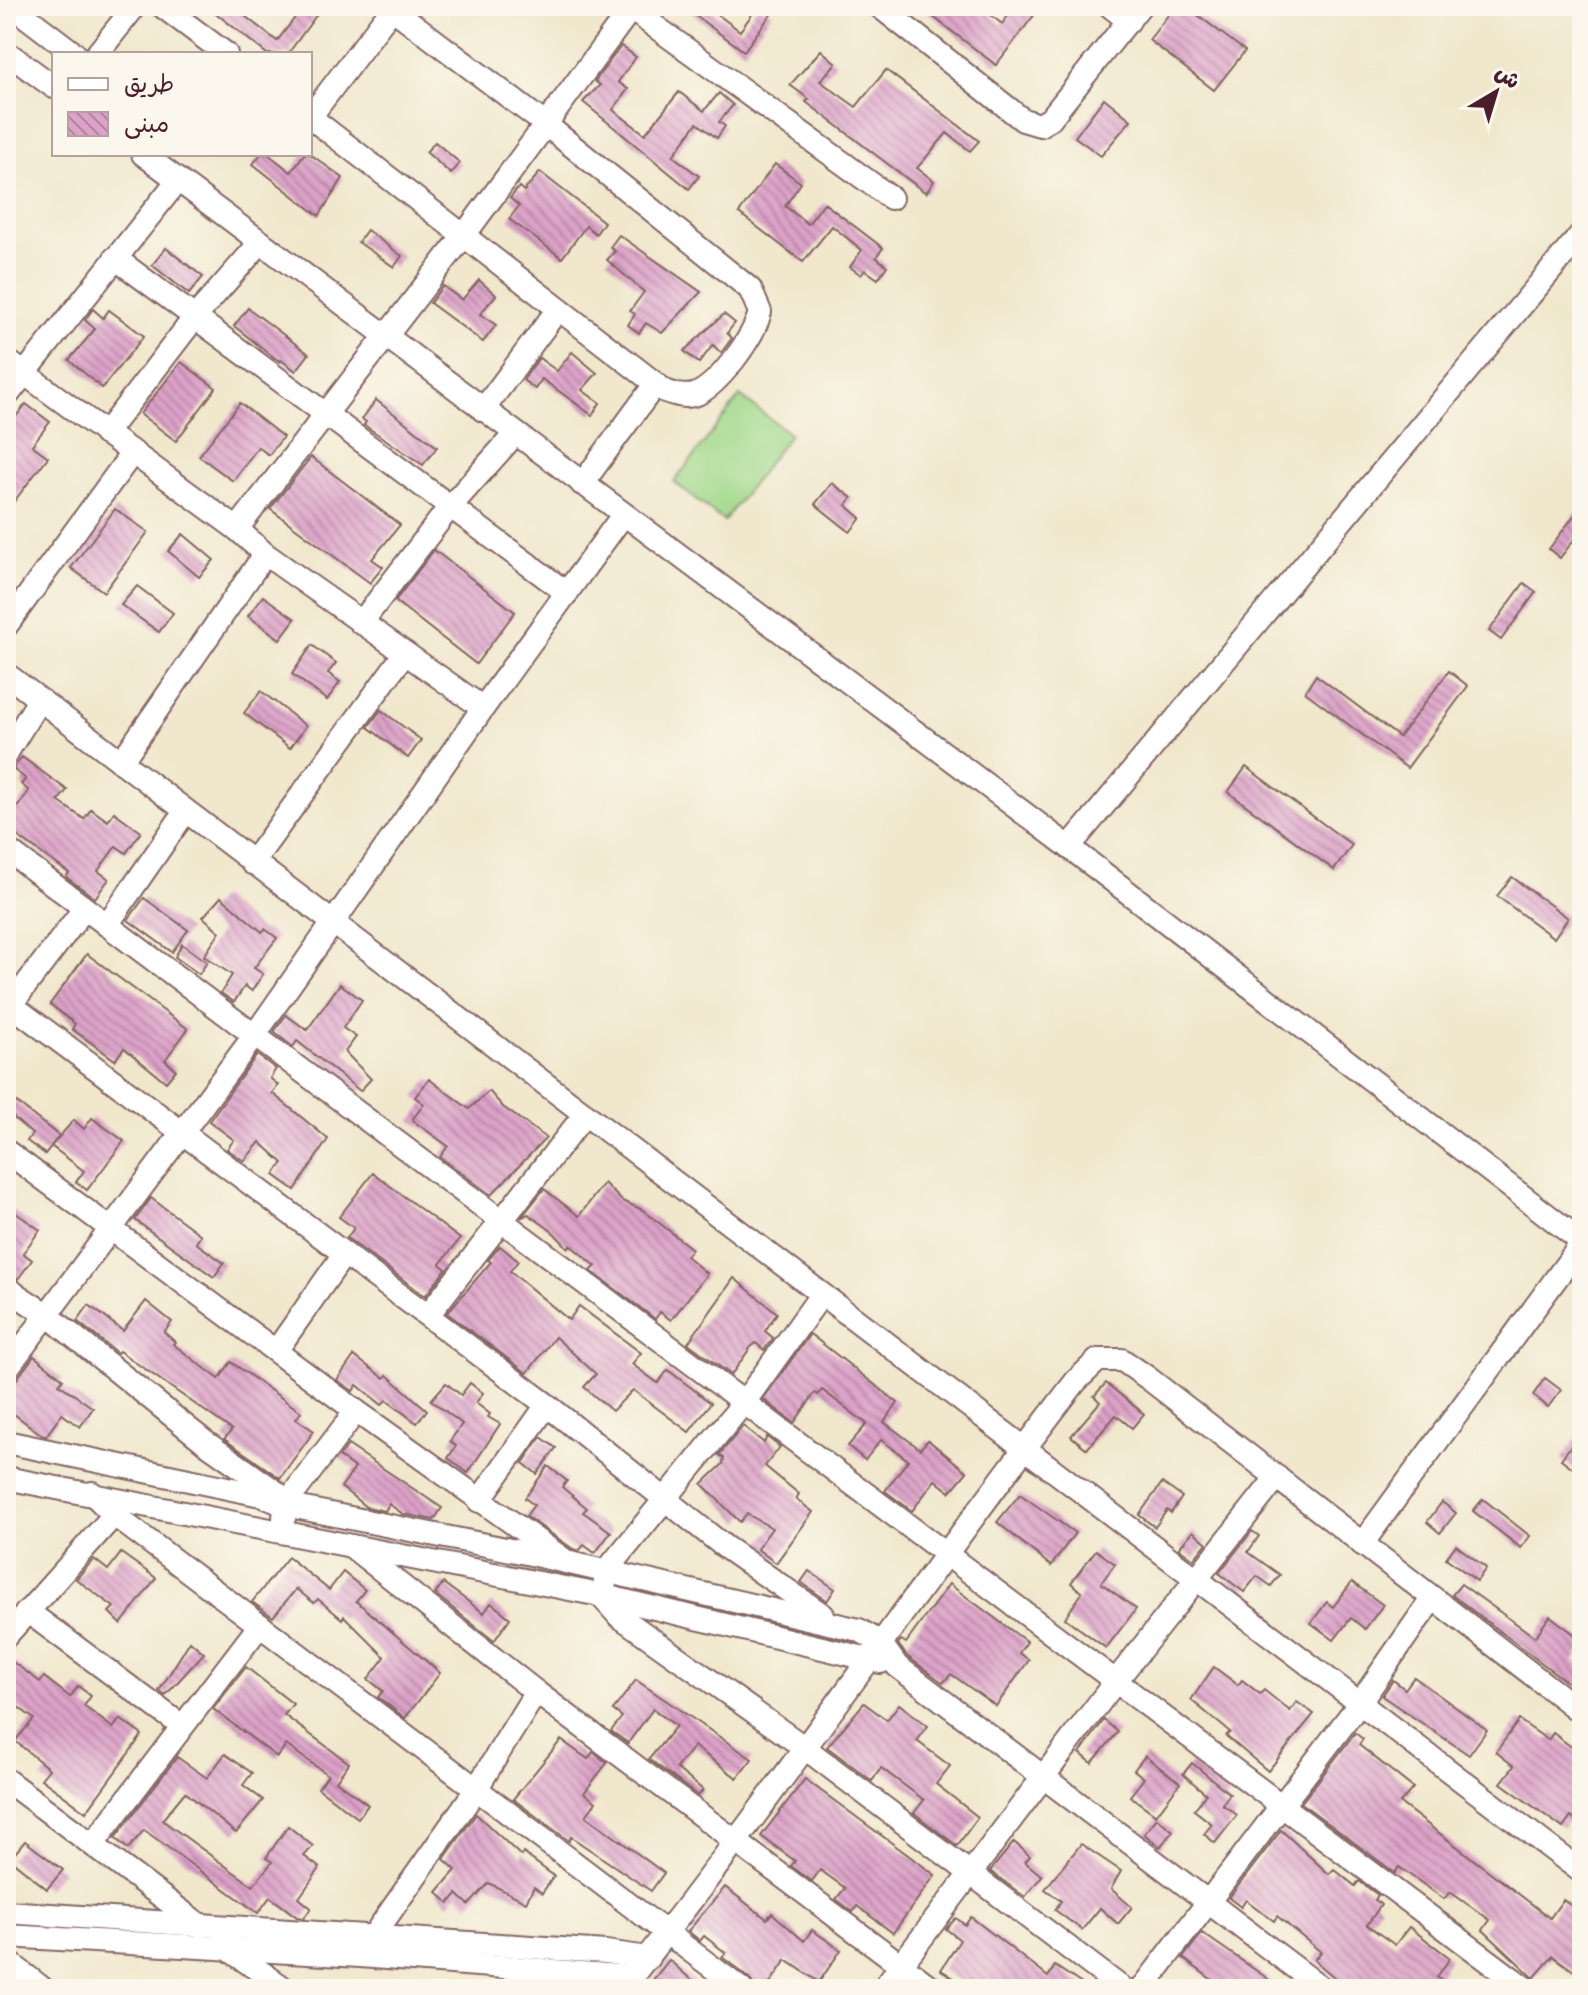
<svg xmlns="http://www.w3.org/2000/svg" width="1588" height="1995" font-family="'Playpen Sans','Playpen Sans Arabic',sans-serif">
  <defs>
    <pattern id="building-back-hatch" width="6" height="6" patternUnits="userSpaceOnUse" patternTransform="scale(2)"><rect width="6" height="6" fill="#dca2c8"/><path d="M-1 5l2 2M0 0l6 6M5-1l2 2" fill="none" stroke="#b483a3"/></pattern>
  </defs>
  <rect width="100%" height="100%" fill="#fbf7ec"/>
  <filter id="ink" filterUnits="userSpaceOnUse"><feTurbulence type="fractalNoise" baseFrequency=".0125" numOctaves="2"/><feDisplacementMap in="SourceGraphic" scale="16" xChannelSelector="R" yChannelSelector="G"/><feConvolveMatrix kernelMatrix="1 2 1 2 8 2 1 2 1" color-interpolation-filters="sRGB"/></filter>
  <filter id="wash" filterUnits="userSpaceOnUse"><feTurbulence type="fractalNoise" baseFrequency=".006" numOctaves="4" result="noise"/><feDisplacementMap in="SourceGraphic" scale="32" xChannelSelector="R" yChannelSelector="G"/><feGaussianBlur stdDeviation="1.8" result="paint"/><feColorMatrix in="noise" values="0 0 0 0 0 0 0 0 0 0 0 0 0 0 0 0 0 1.4 0 .05"/><feComposite in="paint" operator="in"/></filter>
  <g filter="url(#wash)">
    <rect width="100%" height="100%" fill="#f0e7cc"/>
    <path fill="#a0d88a" stroke="#757c5a" stroke-width="2" d="M740 396 790 434 724 521 674 482Z"/>
    <g id="blocks">
      <g fill="url(#building-back-hatch)">
        <path d="M207 6H232L277 41 304 6H323L290 51 294 54H267Z"/>
        <path d="M682 6H706L740 31 758 6 772 13 744 51Z"/>
        <path d="M919 6H980L1002 24 1015 6H1041L996 65Z"/>
        <path d="M1175 6H1186L1245 51 1214 90 1149 40Z"/>
        <path d="M621 46 636 57 618 82 628 89 613 110 645 134 679 92 704 111 719 93 733 105 719 122 725 126 717 138 697 123 673 156 699 176 689 189 583 102 600 85 595 81Z"/>
        <path d="M821 50 836 63 820 81 856 107 886 70 979 141 970 151 947 133 917 168 934 181 926 193 806 102 809 99 790 85Z"/>
        <path d="M1104 98 1131 120 1101 156 1075 137Z"/>
        <path d="M435 142 460 163 451 174 426 152Z"/>
        <path d="M261 154H268L291 172 304 154H310L343 178 319 216 253 164Z"/>
        <path d="M775 164 801 183 785 206 808 224 824 203 883 248 876 257 887 266 878 279 865 270 861 275 850 267 862 250 832 226 803 262 739 213Z"/>
        <path d="M540 172 604 222 596 234 586 226 562 258 509 219 519 206 510 198 519 187 524 191Z"/>
        <path d="M367 230 402 256 394 267 358 242Z"/>
        <path d="M619 235 701 292 662 333 646 323 639 333 628 325 635 314 630 311 644 292 607 260 615 251 610 247Z"/>
        <path d="M166 248 203 277 189 294 152 265Z"/>
        <path d="M479 280 496 295 480 314 496 325 483 342 430 303 443 286 462 300Z"/>
        <path d="M248 308 309 354 296 371 281 360 280 362 234 326Z"/>
        <path d="M93 309 103 318 109 310 144 336 102 388 69 360 95 329 85 320Z"/>
        <path d="M724 314 735 323 727 333 732 338 721 353 713 345 699 363 684 351Z"/>
        <path d="M572 352 597 373 582 390 600 403 592 415 542 379 535 389 523 380 539 358 557 371Z"/>
        <path d="M181 362 216 388 176 441 140 414Z"/>
        <path d="M376 400 437 447 423 465 364 425 366 422 362 419Z"/>
        <path d="M240 403 283 437 269 455 258 447 233 481 199 456Z"/>
        <path d="M26 404 50 422 32 445 48 457 6 512V429Z"/>
        <path d="M311 457 400 525 372 559 383 567 370 583 270 509Z"/>
        <path d="M832 483 852 498 846 505 861 518 850 532 815 504Z"/>
        <path d="M1582 505V529L1560 558 1549 549Z"/>
        <path d="M115 509 148 532 104 592 71 568Z"/>
        <path d="M183 534 214 560 199 577 168 551Z"/>
        <path d="M434 550 515 612 476 664 395 601Z"/>
        <path d="M1524 583 1536 592 1501 640 1489 631Z"/>
        <path d="M137 586 173 613 159 632 121 605Z"/>
        <path d="M263 596 295 619 280 639 248 616Z"/>
        <path d="M312 645 336 663 328 673 340 682 327 700 292 674Z"/>
        <path d="M1449 671 1468 686 1407 768 1305 692 1316 675 1399 737Z"/>
        <path d="M261 691 306 726 290 748 244 713Z"/>
        <path d="M381 710 421 740 408 758 368 727Z"/>
        <path d="M22 757 67 790 58 801 84 819 91 809 108 821 114 812 141 832 126 853 116 846 98 871 109 879 95 898 66 877 69 873 6 828V808L13 813 29 791 21 784 26 779 13 769Z"/>
        <path d="M1246 767 1352 845 1334 870 1228 792Z"/>
        <path d="M1512 877 1568 918 1554 938 1497 896Z"/>
        <path d="M221 897 262 932 265 929 277 938 254 968 263 974 252 991 245 986 234 1002 221 993 232 975 204 956 220 932 203 917Z"/>
        <path d="M144 898 188 930 172 952 128 920Z"/>
        <path d="M182 944 207 962 199 974 175 957Z"/>
        <path d="M87 954 188 1029 165 1060 176 1070 166 1082 124 1048 115 1060 72 1029 75 1024 50 1004Z"/>
        <path d="M340 984 362 1000 343 1028 356 1037 345 1052 371 1079 360 1091 297 1041 293 1047 274 1032 286 1015 307 1030Z"/>
        <path d="M257 1055 276 1069 270 1078 278 1085 272 1093 328 1139 295 1190 274 1175 283 1163 260 1142 244 1161 227 1149 234 1140 209 1121Z"/>
        <path d="M429 1079 469 1109 489 1091 503 1107 546 1138 491 1195 440 1157 448 1146 412 1120 424 1104 415 1097Z"/>
        <path d="M6 1094 59 1136 45 1154 27 1141 32 1134 6 1111Z"/>
        <path d="M92 1118 124 1141 87 1190 76 1182 84 1171 51 1146 74 1120 84 1129Z"/>
        <path d="M373 1173 460 1239 440 1264 446 1269 425 1296 347 1238 354 1228 339 1217Z"/>
        <path d="M604 1183 622 1201 643 1210 692 1249 686 1256 707 1274 671 1320 660 1312 655 1319 591 1271 596 1266 570 1245 568 1248 552 1231 528 1214 521 1218 544 1189 579 1216Z"/>
        <path d="M151 1198 201 1235 196 1243 224 1263 214 1277 135 1220Z"/>
        <path d="M6 1206 40 1230 23 1253 32 1260 18 1279 6 1271Z"/>
        <path d="M500 1246 518 1261 510 1271 569 1320 579 1306 641 1353 632 1364 658 1383 668 1370 711 1403 689 1432 633 1390 612 1411 584 1387 596 1374 555 1337 527 1373 447 1313 491 1262 488 1260Z"/>
        <path d="M734 1278 777 1313 765 1331 773 1338 764 1350 756 1343 751 1347 731 1375 688 1343Z"/>
        <path d="M146 1301 172 1322 164 1332 175 1342 173 1344 219 1379 231 1362 301 1412 296 1419 314 1431 280 1478 224 1439 232 1430 119 1351 117 1353 77 1321 89 1305 123 1331Z"/>
        <path d="M810 1334 898 1403 884 1422 920 1449 928 1440 967 1472 950 1492 935 1480 912 1511 885 1491 908 1460 881 1440 865 1460 848 1446 867 1424 822 1390 818 1395 815 1393 794 1423 763 1399Z"/>
        <path d="M34 1356 63 1379 59 1384 93 1408 80 1427 62 1414 46 1436 42 1435 6 1408V1384L17 1379Z"/>
        <path d="M354 1356 384 1378 387 1375 427 1410 417 1423 386 1400 382 1405 357 1385 353 1391 337 1380Z"/>
        <path d="M1545 1378 1561 1390 1548 1407 1533 1395Z"/>
        <path d="M446 1383 461 1395 470 1383 483 1393 476 1403 490 1414 488 1417 500 1424 468 1473 448 1458 456 1446 450 1441 462 1424 431 1400Z"/>
        <path d="M1106 1383 1144 1414 1132 1428 1116 1415 1087 1449 1071 1436 1100 1402 1094 1396Z"/>
        <path d="M743 1426 764 1443 767 1437 780 1447 765 1466 799 1494 796 1499 813 1512 776 1563 757 1549 772 1528 747 1514 740 1522 702 1484 723 1464 724 1458 719 1455Z"/>
        <path d="M1582 1431V1475L1561 1459Z"/>
        <path d="M541 1437 556 1448 537 1474 523 1463Z"/>
        <path d="M348 1445 442 1508 434 1520 403 1514 389 1504 385 1511 366 1507 341 1487 355 1468 339 1457Z"/>
        <path d="M548 1466 567 1481 562 1487 587 1508 583 1512 611 1532 595 1553 584 1545 579 1551 573 1549 526 1516 534 1505 525 1498Z"/>
        <path d="M1162 1483 1182 1497 1171 1513 1167 1510 1155 1527 1139 1515Z"/>
        <path d="M1020 1494 1075 1533 1051 1566 997 1522Z"/>
        <path d="M1483 1499 1530 1536 1521 1548 1473 1511Z"/>
        <path d="M1442 1502 1456 1513 1440 1533 1427 1522Z"/>
        <path d="M1193 1531 1207 1543 1194 1559 1179 1548Z"/>
        <path d="M1252 1531 1259 1536 1248 1552 1280 1575 1271 1586 1257 1576 1244 1592 1219 1573Z"/>
        <path d="M1456 1545 1486 1568 1477 1581 1446 1558Z"/>
        <path d="M1096 1550 1115 1564 1101 1583 1136 1609 1106 1648 1065 1618 1082 1593 1071 1583Z"/>
        <path d="M121 1553 156 1578 121 1624 109 1612 114 1607 76 1579 94 1559 108 1570Z"/>
        <path d="M288 1557 329 1590 343 1572 365 1590 356 1601 440 1673 405 1718 378 1697 383 1691 368 1679 385 1657 344 1616 342 1619 318 1599 314 1603 296 1589 273 1617 252 1602Z"/>
        <path d="M809 1571 835 1589 827 1601 801 1582Z"/>
        <path d="M1352 1582 1383 1605 1365 1629 1351 1618 1334 1640 1311 1623 1327 1602 1333 1607Z"/>
        <path d="M443 1583 484 1613 491 1603 510 1618 494 1641 435 1594Z"/>
        <path d="M949 1584 1027 1642 1019 1653 1029 1660 996 1706 951 1674 943 1683 907 1656 898 1644 901 1640 906 1643Z"/>
        <path d="M1461 1584 1535 1637 1550 1616 1582 1640V1650L1574 1661 1582 1667V1678L1575 1688 1452 1595Z"/>
        <path d="M190 1641 204 1653 165 1696 159 1691Z"/>
        <path d="M6 1657 40 1682 44 1677 70 1697 78 1686 91 1696 84 1706 113 1728 120 1719 142 1735 86 1812 41 1779 49 1769 15 1741 34 1719 6 1698Z"/>
        <path d="M246 1667 293 1704 284 1715 349 1763 336 1781 368 1805 358 1818 318 1788 328 1775 286 1745 277 1757 213 1709Z"/>
        <path d="M1214 1667 1238 1685 1242 1680 1260 1694 1264 1690 1290 1711 1297 1702 1314 1714 1268 1771 1226 1736 1230 1732 1191 1700Z"/>
        <path d="M1414 1677 1487 1730 1469 1755 1382 1696 1393 1680 1405 1689Z"/>
        <path d="M636 1680 752 1759 737 1778 694 1746 676 1768 703 1790 698 1796 649 1759 676 1726 653 1709 628 1743 611 1731 622 1717 613 1710Z"/>
        <path d="M864 1703 887 1720 899 1704 928 1726 917 1741 950 1766 936 1784 978 1817 957 1846 914 1813 924 1800 881 1768 872 1781 827 1747Z"/>
        <path d="M1104 1720 1118 1732 1092 1763 1080 1753Z"/>
        <path d="M1519 1720 1548 1740 1553 1733 1582 1755V1825L1571 1817 1563 1828 1501 1783 1514 1766 1496 1752Z"/>
        <path d="M1355 1733 1363 1739 1359 1745 1413 1788 1400 1803 1550 1918 1563 1900 1582 1913V1922L1576 1930 1582 1934V1977L1553 1956 1534 1978 1483 1930 1490 1920 1450 1892 1444 1899 1399 1867 1395 1873 1301 1803Z"/>
        <path d="M561 1740 588 1759 593 1752 607 1763 584 1793 596 1802 586 1816 664 1873 651 1891 571 1837 569 1841 513 1799Z"/>
        <path d="M225 1754 252 1773 243 1785 263 1800 236 1833 185 1792 162 1820 253 1886 272 1862 266 1858 288 1826 313 1846 304 1856 320 1868 299 1898 311 1908 304 1918 297 1917 270 1897 258 1913 144 1830 128 1849 115 1838 177 1757 207 1778Z"/>
        <path d="M1145 1756 1180 1783 1156 1815 1130 1796 1144 1778 1134 1770Z"/>
        <path d="M1192 1763 1230 1794 1222 1804 1237 1815 1215 1843 1204 1834 1212 1824 1194 1810 1206 1794 1183 1774Z"/>
        <path d="M805 1779 935 1875 893 1933 857 1906 853 1912 836 1899 845 1888 820 1870 812 1881 791 1866 795 1861 761 1836Z"/>
        <path d="M476 1814 521 1856 523 1853 554 1876 542 1893 534 1887 526 1902 489 1883 469 1905 457 1894 449 1903 437 1892 456 1870 444 1859Z"/>
        <path d="M1157 1818 1173 1831 1160 1847 1144 1834Z"/>
        <path d="M1281 1830 1329 1874 1334 1869 1355 1886 1359 1881 1378 1895 1375 1900 1381 1905 1367 1925 1395 1945 1409 1927 1450 1958 1437 1977 1454 1989H1348L1314 1960 1321 1952 1277 1916 1274 1921 1246 1900 1241 1907 1229 1898Z"/>
        <path d="M25 1841 63 1870 47 1889 10 1859Z"/>
        <path d="M1014 1842 1030 1856 1025 1862 1042 1876 1025 1897 990 1871Z"/>
        <path d="M1081 1844 1121 1871 1111 1889 1132 1907 1118 1924 1100 1908 1082 1930 1055 1910 1061 1901 1045 1889Z"/>
        <path d="M725 1887 767 1919 772 1913 804 1941 812 1930 841 1950 819 1982 786 1960 766 1989H756L749 1978 722 1957 726 1953 704 1936 700 1941 688 1931Z"/>
        <path d="M971 1917 1048 1977 1055 1966 1089 1989H954L960 1982 941 1970 960 1940 946 1929 956 1918 965 1925Z"/>
        <path d="M1202 1933 1267 1978 1276 1989H1224L1183 1958Z"/>
        <path d="M669 1960 687 1976 705 1989H646Z"/>
      </g>
    </g>
  </g>
  <g filter="url(#ink)">
    <use href="#blocks" fill-opacity="0" stroke="#846563" stroke-width="2"/>
    <g fill="none" stroke-linecap="round" stroke-linejoin="round">
      <defs>
        <g id="minor">
          <path d="M12 6 75 54"/>
          <path d="M162 6 226 54"/>
          <path d="M879 6 1023 120 1040 125 1050 119 1140 6"/>
          <path d="M1110 6 1129 21"/>
          <path d="M631 9 891 198"/>
          <path d="M6 52 54 87"/>
          <path d="M97 54 135 6"/>
          <path d="M310 117 665 391C676 395 686 398 697 394 720 383 754 337 760 312L750 289 545 124 389 6"/>
          <path d="M310 117 394 6"/>
          <path d="M143 154 1069 847 1582 1242"/>
          <path d="M115 258 567 593"/>
          <path d="M6 360 237 529 265 554 483 708"/>
          <path d="M6 397 178 180"/>
          <path d="M483 410 558 309"/>
          <path d="M105 434 195 317 261 242"/>
          <path d="M582 484 654 386"/>
          <path d="M237 529 465 234 633 6"/>
          <path d="M361 623 449 508 515 434"/>
          <path d="M6 626 133 452"/>
          <path d="M6 674 1582 1872"/>
          <path d="M6 754 39 700"/>
          <path d="M121 762 265 554"/>
          <path d="M1069 847 1582 233"/>
          <path d="M6 849 1526 1989"/>
          <path d="M252 863 405 653"/>
          <path d="M107 925 185 812"/>
          <path d="M6 1001 547 1405 725 1547 823 1615"/>
          <path d="M6 1011 84 909"/>
          <path d="M6 1151 356 1411 563 1559"/>
          <path d="M6 1288 46 1314 205 1442 276 1492"/>
          <path d="M821 1295 745 1401 613 1563 600 1595 619 1616 805 1748 1123 1989"/>
          <path d="M428 1315 585 1114"/>
          <path d="M276 1351 344 1254"/>
          <path d="M6 1370 254 1036 483 708 623 515"/>
          <path d="M6 1442 261 1495 285 1505 531 1554 859 1630 880 1642 897 1666 1323 1989"/>
          <path d="M6 1478 600 1595 881 1662"/>
          <path d="M92 1493 114 1515 741 1989"/>
          <path d="M479 1501 547 1405"/>
          <path d="M284 1518 285 1505 356 1411"/>
          <path d="M1362 1544 1582 1243"/>
          <path d="M351 1546 536 1692 933 1989"/>
          <path d="M27 1611 182 1726"/>
          <path d="M6 1636 114 1515"/>
          <path d="M6 1780 201 1926"/>
          <path d="M93 1844 260 1625"/>
          <path d="M6 1912 606 1952 648 1958"/>
          <path d="M374 1935 475 1791 536 1692"/>
          <path d="M6 1936 360 1956 632 1977"/>
          <path d="M227 1948 285 1989"/>
          <path d="M6 1960 43 1989"/>
          <path d="M622 1989C780 1791 921 1581 1076 1381L1098 1360H1122L1148 1378 1582 1713"/>
          <path d="M883 1989 1115 1682 1277 1477"/>
          <path d="M1142 1989 1359 1704 1432 1599"/>
        </g>
      </defs>
      <use href="#minor" stroke="#846563" stroke-width="26"/>
      <use href="#minor" stroke="#fff" stroke-width="22"/>
    </g>
  </g>
  <rect width="1588" height="1995" fill="none" stroke="#fbf7ec" stroke-width="32"/>
  <rect x="52" y="52" width="260" height="104" fill="#fbf7ec" stroke="#b4a19f" stroke-width="2"/>
  <rect x="68" y="78" width="40" height="12" fill="#ffffff" stroke="#b4a19f" stroke-width="2"/>
  <text x="124" y="92" font-size="24" fill="#4a1f2b">طريق</text>
  <rect x="68" y="112" width="40" height="24" fill="url(#building-back-hatch)" stroke="#b4a19f" stroke-width="2"/>
  <text x="124" y="132" font-size="24" fill="#4a1f2b">مبنى</text>
  <g transform="translate(1496 92) rotate(38)" stroke="#fbf7ec" stroke-width="6" paint-order="stroke">
  <path d="M0-6L14 30L0 20L-14 30Z" fill="#4a1f2b"/>
  <text y="-12" font-size="22" font-weight="bold" text-anchor="middle" fill="#4a1f2b">ش</text>
  </g>
</svg>
